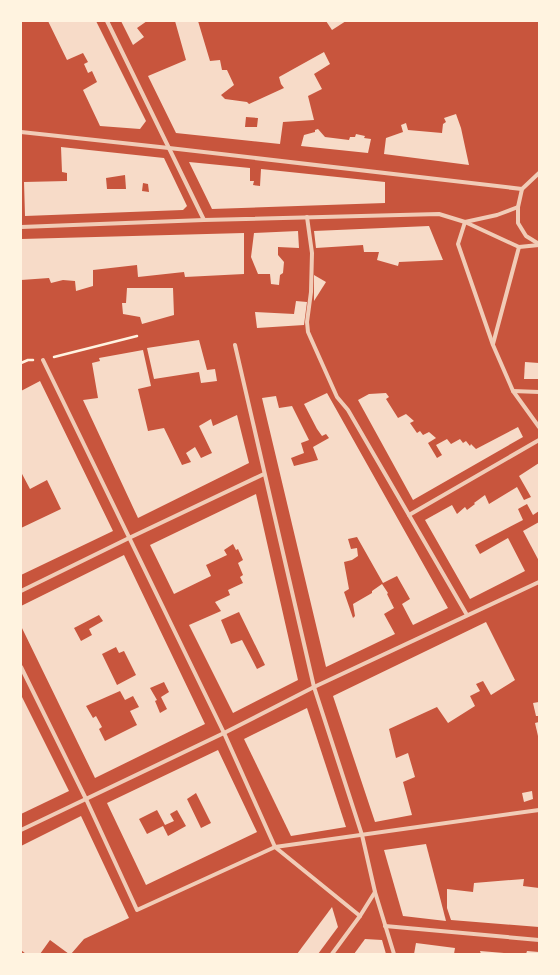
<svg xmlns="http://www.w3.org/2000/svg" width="560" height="975" font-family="'DejaVu Sans',sans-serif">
  <rect width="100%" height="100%" fill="#c8553d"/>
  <g fill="#f7dbc8" fill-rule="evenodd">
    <path d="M48 21H96L146 121 140 129 100 126 83 90 97 82 92 71 88 73 84 64 88 62 83 53 67 60Z"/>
    <path d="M121 21H147L137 28 144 37 133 45Z"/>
    <path d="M175 21H198L210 61 220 60 222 70H227L234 85 221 95 225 99 247 102 249 104 284 88 281 84 279 77 324 52 330 64 314 74 322 89 308 96 314 120 283 122 280 144 176 133 148 76 186 60ZM246 117 258 118 257 127H245Z"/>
    <path d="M326 21H346L332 30Z"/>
    <path d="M456 114 461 128 469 165 384 154 386 138 403 132 401 125 406 123 408 130 442 133 443 124 446 122 444 118Z"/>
    <path d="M318 129 325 137 349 140 350 137H355L356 134 365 136 364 138 371 139 368 153 301 146 304 135 315 132V130Z"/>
    <path d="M61 147 164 158 187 206 183 210 25 216 24 182 67 181V173L62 172ZM125 175 126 189H107L106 178ZM143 183 148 184 149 192 142 191Z"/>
    <path d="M189 162 250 168V181H254L253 185 260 186 261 169 385 182V203L212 209Z"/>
    <path d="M429 226 443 260 399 262 398 266 377 260 379 252H364L363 245 316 248 314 231Z"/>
    <path d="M298 231 299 248 278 247V255L284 262 283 273 280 275 279 285 271 284 270 274H258L251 257 254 233Z"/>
    <path d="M244 233V274L185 277 184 272 138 277 137 265 93 270V286L76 291 75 281 63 280 51 283 49 278 21 280V239Z"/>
    <path d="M314 275 326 282 314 301Z"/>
    <path d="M127 288H173L174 315 142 324 140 317 123 314 122 303H126Z"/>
    <path d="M296 301 307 302 304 325 257 328 255 312 294 314Z"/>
    <path d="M199 340 207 370 215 369 217 381 201 383 199 372 154 379 147 348Z"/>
    <path d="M143 350 151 386 138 389 148 431 164 428 182 465 191 462 186 453 195 447 201 458 212 453 199 426 211 419 213 426 237 415 249 463 138 518 83 400 98 398 92 363 100 361 99 358Z"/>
    <path d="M525 362 539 363V379H524Z"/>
    <path d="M40 381 113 531 21 575V528L61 509 47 480 30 489 21 472V391Z"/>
    <path d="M327 393 448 608 413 625 402 604 410 599 397 576 383 583 357 537 348 539 351 549 357 548 358 556 352 560 344 562 349 589 344 592 353 618 355 616 353 604 372 593V591L382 584 388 593 387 594 394 608 384 614 395 634 326 667 262 398 276 396 279 408 292 406 309 440 301 443 304 453 291 458 294 466 318 460 313 447 329 438 326 434 322 436 317 429 304 404Z"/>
    <path d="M386 393 389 397 386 399 398 418 406 414 414 421 410 423 417 433 420 431 423 435 429 432 436 438 428 443 437 458 442 455 436 445 447 439 451 444 460 439 463 443 466 441 470 446 471 444 476 449 518 427 523 437 413 500 358 400 369 394Z"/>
    <path d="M539 463V511L533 515 527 504 518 509 523 520 475 545 480 554 508 538 525 571 470 599 425 520 452 505 457 514 465 507 467 510 475 504 474 503 485 495 489 504 517 487 524 500 531 497 519 476Z"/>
    <path d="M256 494 298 680 233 713 189 625 221 611 215 602 230 595 228 590 243 583 240 577 243 575 238 563 243 560 238 549 236 550 233 544 224 550 227 555 206 565 211 576 174 594 150 545ZM239 612 265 665 257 669 242 640 231 644 221 620Z"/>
    <path d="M539 522V561L523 531Z"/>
    <path d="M124 555 205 724 95 778 21 626V606ZM99 615 103 621 89 629 92 635 81 641 74 628ZM116 647 119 653 124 651 136 675 117 685 102 654ZM164 682 169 692 161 697 167 709 160 713 155 701 157 700 150 688ZM120 691 125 700 133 696 139 707 130 711 137 725 105 741 99 729 102 727 96 716 93 718 86 706Z"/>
    <path d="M486 622 515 680 491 695 483 681 476 684 480 691 470 696 475 706 448 723 437 707 389 729 396 758 408 753 415 777 403 782 412 815 375 822 333 696Z"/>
    <path d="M21 695 69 791 21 814Z"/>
    <path d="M539 702V716H536L533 703Z"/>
    <path d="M307 708 346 827 291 836 244 739Z"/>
    <path d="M539 722V736H538L535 723Z"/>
    <path d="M218 750 257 832 146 885 107 803ZM196 793 211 823 201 828 187 799ZM157 810 165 825 174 821 170 814 177 810 186 826 168 836 163 826 147 834 139 819Z"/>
    <path d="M532 791 533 799 524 802 522 793Z"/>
    <path d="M81 816 129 918 84 939 71 954H69L50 940 40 954H26L21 950V846Z"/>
    <path d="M426 844 437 886 446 921 403 916 384 850Z"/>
    <path d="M524 879 523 886 539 888V927L451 920 447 908V889L473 892 474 883Z"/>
    <path d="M332 907 338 927 318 954H297Z"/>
    <path d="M365 939 382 940 386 954H354Z"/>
    <path d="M416 943 455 948 454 954H414Z"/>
    <path d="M480 951 504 953V954H481Z"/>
    <path d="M527 951 539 952V954H526Z"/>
  </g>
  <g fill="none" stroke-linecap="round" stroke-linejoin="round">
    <g stroke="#fff3e0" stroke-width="2.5">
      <path d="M54 357 137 336"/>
      <path d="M21 363 28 360H33"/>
    </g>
    <g stroke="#f1ccb7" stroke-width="4">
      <path d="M107 21 204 220"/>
      <path d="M21 132 169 148 522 189"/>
      <path d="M539 173 522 189 518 207V223L526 236 539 244"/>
      <path d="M307 217 312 253 311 292 307 322 308 332 337 397 348 410 467 615"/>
      <path d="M465 222 458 244 493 345 513 391 539 427"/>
      <path d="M465 222 497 215 518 207"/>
      <path d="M21 227 204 220 439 214 465 222 519 247 539 245"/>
      <path d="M493 344 519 247"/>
      <path d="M235 345 314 687 362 835 375 892 394 954"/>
      <path d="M43 360 224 733 275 847 360 916"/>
      <path d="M513 391 539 392"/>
      <path d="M409 515 539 440"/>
      <path d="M21 591 129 538 264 474"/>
      <path d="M21 667 86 799 137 910 275 847 539 810"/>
      <path d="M21 830 224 733 314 687 539 582"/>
      <path d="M385 926 539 940"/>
      <path d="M332 954 360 916 375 892"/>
    </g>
  </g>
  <rect width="560" height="975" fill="none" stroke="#fff3e0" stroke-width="44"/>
</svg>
